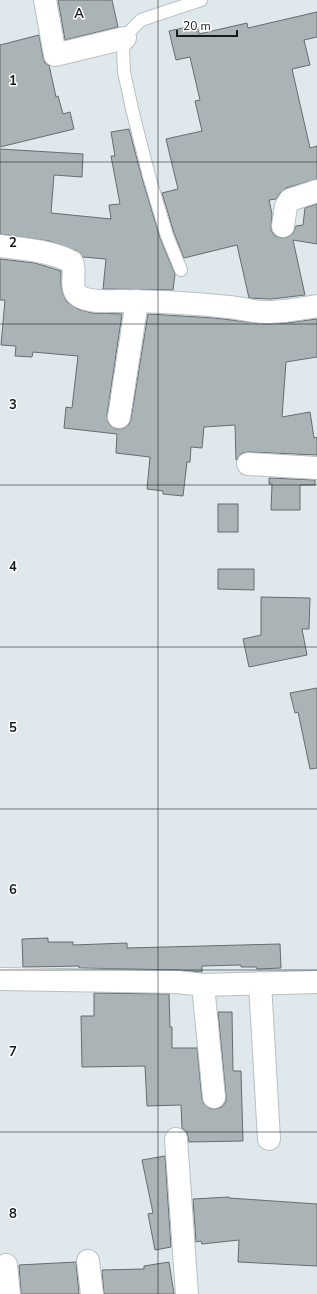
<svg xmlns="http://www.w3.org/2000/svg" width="317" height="1294" font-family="'Nunito Sans',sans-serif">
  <rect width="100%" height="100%" fill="#dfe8ec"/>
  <g fill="#aab3b6" stroke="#656d70">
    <path d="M58 0H112L118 27 65 40Z"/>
    <path d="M317 12V37L304 40 310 65 292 69 310 148 317 146V179L286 188 280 193 276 199 269 200 272 214 271 230 275 236 282 238 288 237 293 233 296 226 303 225 305 208 317 204V244L293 240 305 295 271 299 249 298 237 245 184 258 174 233 162 193 178 189 166 139 202 131 195 101 200 100 190 57 176 60 169 31 197 25 199 34 247 23 248 28Z"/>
    <path d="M39 35 43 57 45 63 49 65 56 97 58 96 63 114 70 112 74 129 0 147V45Z"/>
    <path d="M129 129 142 178 160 238 175 274 173 290 103 289 106 259 83 257 77 251 49 241 0 234V149L83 154 82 177 54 175 51 213 111 219 109 205 120 204 111 156H115L111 132Z"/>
    <path d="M0 259 35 263 61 271V285L63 294 67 302 78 309 92 313 122 314 107 415 108 422 111 426 117 429 124 428 129 424 131 419 148 314 214 318 265 324 286 323 317 319V357L286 362 282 417 310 412 314 438 317 437V455L249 452 242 453 236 460 235 425 204 427 202 448 191 447 190 462H187L183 496 163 494V491L147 489 150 457 116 453 117 434 64 428 66 407 72 408 78 356 33 352 32 357 15 356 16 346 1 345 5 300H0Z"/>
    <path d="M269 478 315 480V485H300V510H271L272 484H269Z"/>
    <rect x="218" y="504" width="20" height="28"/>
    <path d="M218 569H254V590L218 589Z"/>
    <path d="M261 597 310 598 309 629H302L307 655 249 667 243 639 261 635Z"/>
    <path d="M317 688V768L310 769 298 712 295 713 290 693Z"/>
    <path d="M48 938V942H73V945L127 943V948L280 944 281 968 257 969 256 967H241V965L202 966V972L178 970 79 968V966L23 967 22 939Z"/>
    <path d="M94 993 169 994 170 1027H172V1048H197L202 1099 204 1104 209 1108 215 1109 222 1107 226 1102V1096L218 1012H232L233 1071H241L243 1141 189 1142 187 1132 182 1128 181 1105 147 1106 145 1066 82 1067 81 1016H94Z"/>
    <path d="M165 1156 171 1247 155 1250 148 1214 153 1213 142 1160Z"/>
    <path d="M229 1197V1198L317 1204V1266L238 1262 239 1240 202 1244 201 1241 196 1242 193 1199Z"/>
    <path d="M76 1262 79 1294H21L19 1265Z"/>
    <path d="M169 1262 174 1294H104L102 1270 144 1269V1266Z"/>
  </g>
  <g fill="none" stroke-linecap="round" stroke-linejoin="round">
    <defs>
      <path id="service" d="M181 270 167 236 149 176 133 113 124 72 123 51 127 34 141 20 201 0"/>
      <g id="minor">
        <path d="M45 0 55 55 125 38"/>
        <path d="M283 226 286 206 290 200 317 191"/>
        <path d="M0 246C24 249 51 251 72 262 77 271 68 289 79 296 90 303 107 301 119 301 155 301 192 303 229 307 241 308 253 312 265 312 282 312 300 309 317 306"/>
        <path d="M119 417 137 301"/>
        <path d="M248 464 317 468"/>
        <path d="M260 983 269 1139"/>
        <path d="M203 985 214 1097"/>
        <path d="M176 1139 187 1294"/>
        <path d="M88 1261 92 1294"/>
        <path d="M6 1265 9 1294"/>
      </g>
      <path id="tertiary" d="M0 979 178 982 203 985 317 982"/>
    </defs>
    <use href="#service" stroke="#b8c0c4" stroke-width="14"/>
    <use href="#minor" stroke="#b8c0c4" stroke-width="24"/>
    <use href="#tertiary" stroke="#b8c0c4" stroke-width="24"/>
    <use href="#service" stroke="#fff" stroke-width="12"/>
    <use href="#minor" stroke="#fff" stroke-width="22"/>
    <use href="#tertiary" stroke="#fff" stroke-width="22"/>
  </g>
  <path fill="none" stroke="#171a1b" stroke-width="1" stroke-opacity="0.55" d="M158 0V1294M0 162H317M0 324H317M0 485H317M0 647H317M0 809H317M0 970H317M0 1132H317"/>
  <g font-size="13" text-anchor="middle" font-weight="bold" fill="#171a1b" stroke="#fff" stroke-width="3" stroke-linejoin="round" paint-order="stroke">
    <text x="79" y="18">A</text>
    <text x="13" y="85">1</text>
    <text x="13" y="247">2</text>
    <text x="13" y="409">3</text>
    <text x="13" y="571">4</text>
    <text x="13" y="732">5</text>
    <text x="13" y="894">6</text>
    <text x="13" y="1056">7</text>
    <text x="13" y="1218">8</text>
  </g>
  <path d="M177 30v6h60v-6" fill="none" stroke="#171a1b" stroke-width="2"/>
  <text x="183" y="30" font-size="12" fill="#171a1b" stroke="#ffffff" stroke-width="3" paint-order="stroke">20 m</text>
</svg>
